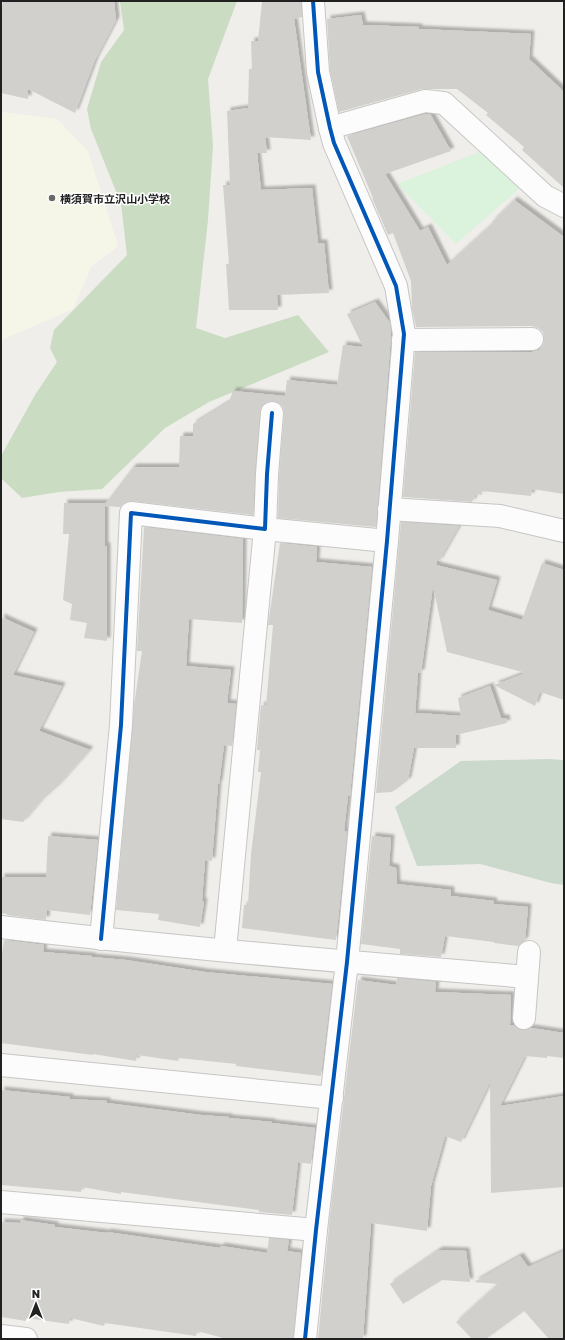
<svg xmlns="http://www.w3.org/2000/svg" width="565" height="1340" font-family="'Golos Text','Noto Sans JP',sans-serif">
  <defs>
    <filter id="shadow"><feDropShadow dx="3.5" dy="-3.5" stdDeviation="1" flood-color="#0004"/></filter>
  </defs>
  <rect width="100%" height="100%" fill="#efeeeb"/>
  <path fill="#f6f6e8" d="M1 112 57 119 88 151 118 246 91 267 73 309 6 338 1 342Z"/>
  <path fill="#cadcc2" d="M120 1H237L208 79 213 146 208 220 196 328 225 338 298 315 329 352 209 402 165 428 102 489 59 492 22 498 1 478V456L35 395 57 362 50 348 54 330 127 255 121 204 91 129 87 109 101 62 124 30Z"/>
  <path fill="#cad9cb" d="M548 759 564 760V885L551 883 480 864 417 866 395 807 461 761Z"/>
  <path fill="#dbf3dc" d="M482 151 520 188 456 244 397 184Z"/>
  <g fill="#d2d0cd" filter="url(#shadow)">
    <path d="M3 1H114L116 20 95 60 75 113 28 89V99L1 93V12Z"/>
    <path d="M301 1 302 17 294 19 311 140 265 137 267 153H257L261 190 312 188 318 243H324L329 293 277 295 278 310H229L226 264H229L223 185H230L227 111 248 108 249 69H252L251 41H258L262 2Z"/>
    <path d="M361 15 363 25 419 27V29L531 34 529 59 564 92V188L522 150 524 147 486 115 488 113 457 89H422L339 112 330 70 327 19Z"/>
    <path d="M426 114H430L451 151 385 174 420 231 428 227 447 265 493 223 492 222 514 200 564 237V494L532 489 531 496 482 491V495L476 494 472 502 403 497 415 352H532L539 350 543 345 544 339 543 332 538 328 532 326 416 327 412 308 411 281 393 233 388 235 372 198H373L347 136Z"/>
    <path d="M375 302 390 323 391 335 376 527 278 518 279 475 284 414 283 407 279 403 273 401 267 402 262 406 260 412 255 473 253 515 132 501 125 502 120 507 105 506V546H107V641L84 638 87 623 70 620 72 604 63 600 69 534H63L64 503H105V504L133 467H179L180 436H193V424L229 402 233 391 285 396 287 380 337 385 343 345 363 347 347 314Z"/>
    <path d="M401 522 459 526 439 561H437L436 565 497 580 488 610 522 620 542 563 564 570V700L540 692 535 706 494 685 526 673 447 652 433 586 421 673H418L415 714 418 713 461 716 458 698 490 686 501 718H506L507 723 456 735V748H414L408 780 392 792 376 793Z"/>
    <path d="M144 527 243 539 242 623 189 619 186 666 231 670 227 703 236 704 232 746 224 745 219 784H218L212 861 205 860 202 901 204 902 200 927 158 920 159 914 116 910 134 705 142 651H137Z"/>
    <path d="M280 543 317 547 316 562 372 567 350 795 348 796 344 831 347 832 336 940 242 928 244 905H248L251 854 261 772H258L260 750H257L261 705 266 706 273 625H268Z"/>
    <path d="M1 617 34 632 13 675 62 686 39 731 90 750 59 785 41 801 23 822 1 819Z"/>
    <path d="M48 836 98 840 90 915 47 910 46 920 7 915V914L1 913V877H46Z"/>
    <path d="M372 836 391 838 389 866 396 868 397 884 451 890V896L494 901 493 904 528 907 525 940 518 946 494 943V942L445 936 441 957 400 954V949L361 944Z"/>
    <path d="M4 940 44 945 43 952 92 956V957L126 960 205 972 332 984 321 1076 236 1066V1064L179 1058 178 1061 137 1055 136 1061 93 1054V1055L1 1043V961Z"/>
    <path d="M397 978 436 982 435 992 511 995 510 1025 515 1026 517 1028 523 1030 531 1028 564 1033V1058L547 1056V1058L525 1056 500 1106 564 1096V1187L491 1193 490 1082 461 1142 445 1136 431 1186 427 1231 371 1223 363 1339H318L330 1216 358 980 396 985Z"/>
    <path d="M1 1090 70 1097V1099L107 1101V1103L201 1115 229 1117V1118L272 1122V1123L315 1128 311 1164 298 1162 292 1215 259 1212V1210L121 1192V1194L82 1187 81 1192 1 1185Z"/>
    <path d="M20 1220 55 1225V1227L107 1233V1232L220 1248 221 1246 267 1253 269 1238 289 1240 287 1251 301 1253 293 1339H227L197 1331 196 1336 105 1323 104 1326 70 1318 69 1324 26 1318V1321L1 1317V1222L20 1223Z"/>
    <path d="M439 1250 466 1251 470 1282 442 1280 403 1304 390 1284Z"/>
    <path d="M564 1251V1339H549L524 1311 486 1339H472L456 1322 498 1284 474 1282 520 1256 528 1267Z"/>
  </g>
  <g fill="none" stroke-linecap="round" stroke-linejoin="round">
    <defs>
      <g id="minor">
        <path d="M330 128 425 101 444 103 545 196 564 206"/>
        <path d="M403 340 532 339"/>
        <path d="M389 509 500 516 564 531"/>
        <path d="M1 927C176 948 352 962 527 977"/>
        <path d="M101 939 121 725 131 513 265 529 267 474 272 413"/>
        <path d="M225 950 265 529 387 541"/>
        <path d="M524 1018 529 952"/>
        <path d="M1 1065 332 1098"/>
        <path d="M1 1202 316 1230"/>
        <path d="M1 1336 26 1339"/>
        <path d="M305 1339 316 1230 347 962 387 541 404 334 396 286 334 143 330 128 318 72 313 1"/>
      </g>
    </defs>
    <use href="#minor" stroke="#c6c6c4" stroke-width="24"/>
    <use href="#minor" stroke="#fdfcfc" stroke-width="22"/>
    <defs>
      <g id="cycleway">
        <path d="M101 939 121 725 131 513 265 529 267 474 272 413"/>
        <path d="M305 1339 316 1230 347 962 387 541 404 334 396 286 334 143 330 128 318 72 313 1"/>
      </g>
    </defs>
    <use href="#cycleway" stroke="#fff" stroke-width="6"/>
    <use href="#cycleway" stroke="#0057b8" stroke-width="4"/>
  </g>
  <circle fill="#696968" stroke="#fff" stroke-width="1.5" cx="52" cy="198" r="4"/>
  <g text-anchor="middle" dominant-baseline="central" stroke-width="3" stroke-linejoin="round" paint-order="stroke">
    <g font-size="11" font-weight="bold" fill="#212121" stroke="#fff" text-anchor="start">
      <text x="60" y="198">横須賀市立沢山小学校</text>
    </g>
  </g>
  <rect width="565" height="1340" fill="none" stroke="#212121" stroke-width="4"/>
  <g transform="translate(36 1304)" stroke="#ffffff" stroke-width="3" paint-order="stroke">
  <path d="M0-3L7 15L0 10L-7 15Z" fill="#212121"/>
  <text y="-6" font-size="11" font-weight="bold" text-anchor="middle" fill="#212121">N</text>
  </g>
</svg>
